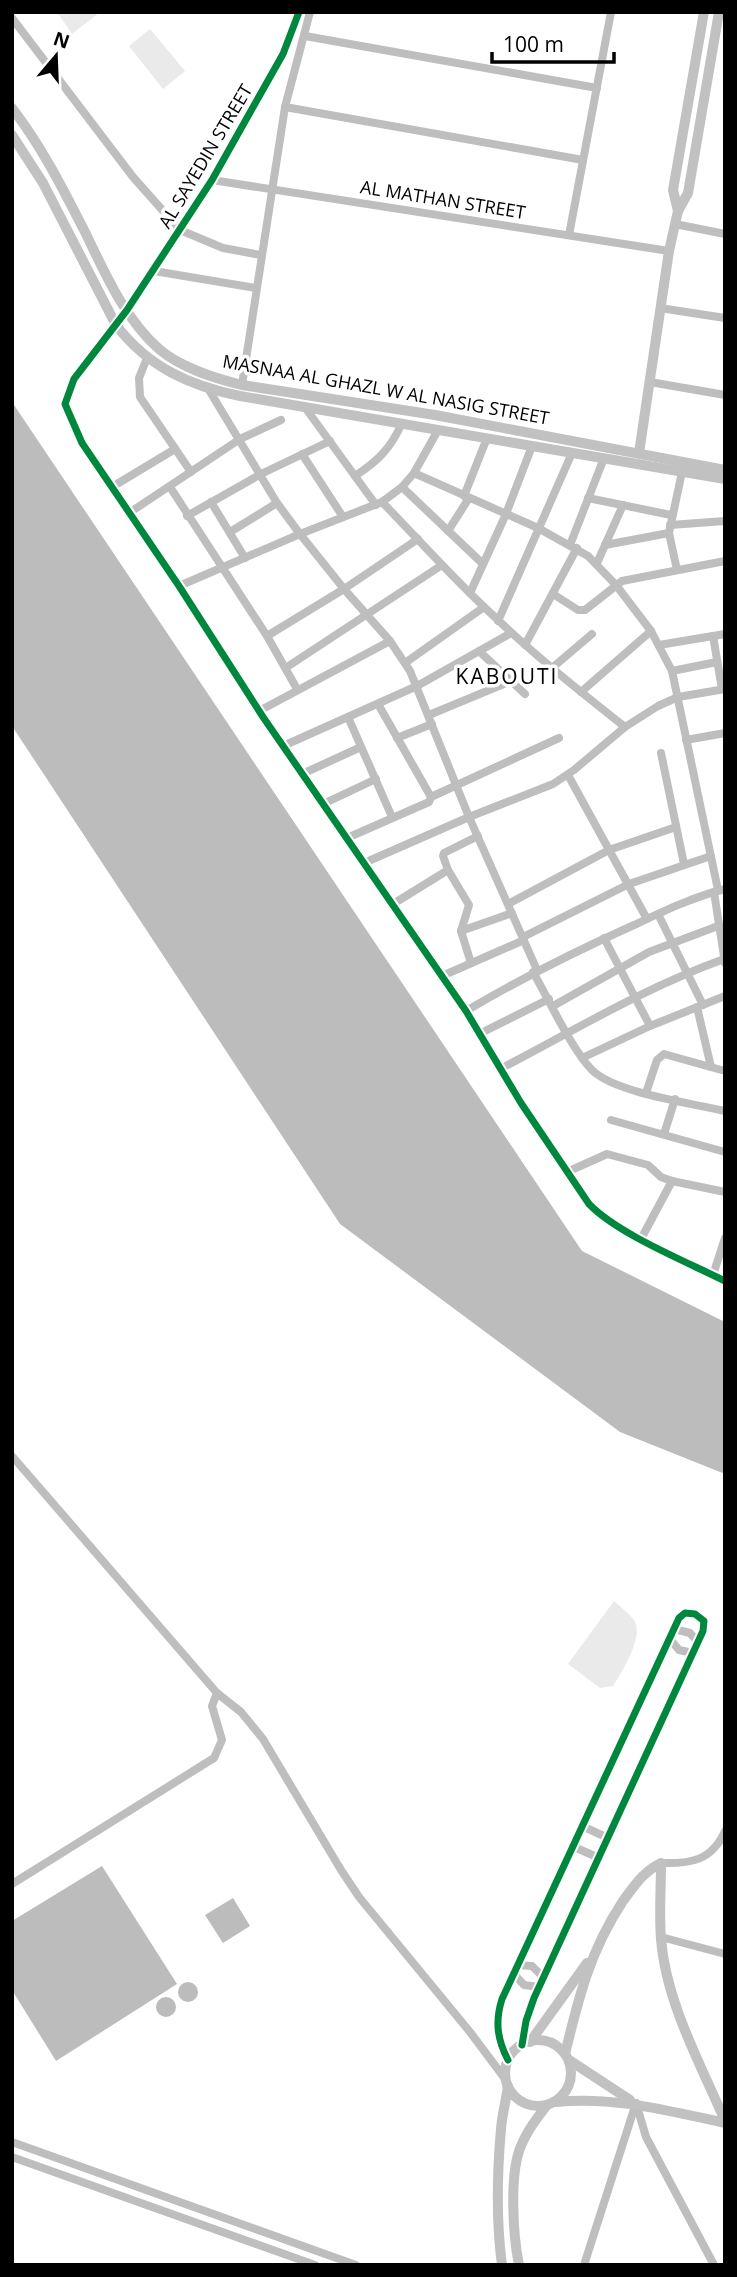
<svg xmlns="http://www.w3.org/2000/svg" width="737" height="2277" font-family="'Open Sans',sans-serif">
  <rect width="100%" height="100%" fill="#fff"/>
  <g fill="#eaeaea">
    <path d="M57 12H100L72 34Z"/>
    <path d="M150 29 185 71 163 89 129 46Z"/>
    <path d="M614 1601C620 1607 631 1614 635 1622 643 1638 622 1672 613 1686L600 1688 568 1664Z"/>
  </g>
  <g fill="#bcbcbc">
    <path d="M12 402 582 1251 725 1322V1474L620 1432 340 1224 12 726Z"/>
    <path d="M102 1866 177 1984 56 2061 12 1990V1921Z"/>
    <path d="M233 1898 250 1926 223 1943 205 1915Z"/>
    <circle cx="188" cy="1992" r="10"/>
    <circle cx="166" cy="2007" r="10"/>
  </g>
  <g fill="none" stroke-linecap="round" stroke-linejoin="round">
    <g stroke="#bebebe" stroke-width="8">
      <path d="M299 12 283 54 212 180 127 310 74 379 65 404 82 443 179 586 263 717 466 1011 521 1103 589 1204C618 1234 685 1261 725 1281"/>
      <path d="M12 18 133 177 180 230 223 248 261 255"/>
      <path d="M305 36 597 88"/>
      <path d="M285 107 583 160"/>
      <path d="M212 180 669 251"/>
      <path d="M675 224 725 234"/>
      <path d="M569 235 611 12"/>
      <path d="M154 271 256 288"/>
      <path d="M660 308 725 318"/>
      <path d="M147 358 139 378 140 397 191 472"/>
      <path d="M650 382 725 395"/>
      <path d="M242 385 285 107 310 12"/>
      <path d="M209 390 277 503 300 534 344 589 390 641 410 671 469 817 537 970"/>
      <path d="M304 406 376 505"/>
      <path d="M302 454 343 517"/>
      <path d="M414 473 538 528 588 556 616 585 651 631 672 671 718 890"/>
      <path d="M355 476C378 461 391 448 402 423"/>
      <path d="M112 487 175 449"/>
      <path d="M170 487 267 636 297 689"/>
      <path d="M402 487 483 564"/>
      <path d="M464 496 487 438"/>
      <path d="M588 498 671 515"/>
      <path d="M211 502 245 558"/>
      <path d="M382 502C420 541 457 583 498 620 538 658 582 693 625 727"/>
      <path d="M129 513 240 439 281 420"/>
      <path d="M187 516 261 474 330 441"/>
      <path d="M670 525 725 521"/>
      <path d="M448 531 469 498"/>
      <path d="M230 532 277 503"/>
      <path d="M570 545 604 458"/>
      <path d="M605 545 669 533"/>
      <path d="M597 563 623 505"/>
      <path d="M677 570 669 533 682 472"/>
      <path d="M179 586 300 534 382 502 402 487 414 473 438 430"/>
      <path d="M470 593 506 514 532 446"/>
      <path d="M553 594 578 610H585L622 581 725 561"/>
      <path d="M498 621 572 453"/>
      <path d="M267 636 344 589 418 539"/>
      <path d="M713 636 722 689"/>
      <path d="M525 645 577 548"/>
      <path d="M659 645 725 634"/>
      <path d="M479 651 525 694"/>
      <path d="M405 663 484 607"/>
      <path d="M290 665 442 565"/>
      <path d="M552 668 592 634"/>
      <path d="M672 671 717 662"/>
      <path d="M581 692 651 631"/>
      <path d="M378 704 431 797"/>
      <path d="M259 711 390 641"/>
      <path d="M429 715 511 681"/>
      <path d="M348 717 392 817"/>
      <path d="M397 738 432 724"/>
      <path d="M686 740 725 733"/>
      <path d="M283 746 417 686 511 633"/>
      <path d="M661 753 684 864"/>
      <path d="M302 774 361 747"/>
      <path d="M568 775 647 919"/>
      <path d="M323 804 376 779"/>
      <path d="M347 838 429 802 431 797 559 738"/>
      <path d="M364 863 469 817 553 784 574 770 625 727 658 706 678 697 725 689"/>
      <path d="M714 892 725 963"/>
      <path d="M393 904 448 870"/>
      <path d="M508 904 609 850 676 827"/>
      <path d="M658 914 703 1005"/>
      <path d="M461 931 512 913"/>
      <path d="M523 937 629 884 711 856"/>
      <path d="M604 938 650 1026"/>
      <path d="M471 963 461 931 469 905 448 870 443 856 444 853 478 836"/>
      <path d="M533 972C548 998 572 1050 592 1070 615 1093 691 1103 725 1111"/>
      <path d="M442 976 524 940"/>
      <path d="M553 1006 649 952 718 926"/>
      <path d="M697 1007 711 1067"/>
      <path d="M466 1011C520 979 576 951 634 925 664 911 693 897 725 889"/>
      <path d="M479 1034 549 999"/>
      <path d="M582 1058 650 1026 725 996"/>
      <path d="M500 1069C575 1030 644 988 724 959"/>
      <path d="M646 1093 657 1060 664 1054 725 1071"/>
      <path d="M611 1120 725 1152"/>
      <path d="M664 1134 675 1099"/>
      <path d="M567 1172 607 1154 648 1165 661 1177 672 1181 725 1192"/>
      <path d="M641 1239 672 1181"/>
      <path d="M713 1275 725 1238"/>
      <path d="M12 1456 217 1693 241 1712 263 1739 341 1870 359 1897 470 2032 506 2080"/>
      <path d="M674 1629 690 1633 698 1642"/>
      <path d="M670 1639 679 1650 693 1653"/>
      <path d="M582 1826 608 1838"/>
      <path d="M572 1846 599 1858"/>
      <path d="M661 1863C690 1864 712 1861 725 1831"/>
      <path d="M12 1884 214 1758 222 1740 212 1706 217 1693"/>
      <path d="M661 1937 725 1954"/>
      <path d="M517 1965 532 1966 544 1978"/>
      <path d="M513 1973 524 1985 540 1987"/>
      <path d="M508 2060C497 2039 495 2021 502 1999L679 1618 685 1613 695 1614 704 1621 703 1631 534 1998 526 2021 522 2045"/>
      <path d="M636 2103 646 2137 714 2265"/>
      <path d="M12 2142 356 2265"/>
      <path d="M12 2157 315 2265"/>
      <path d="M584 2265 636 2103"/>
    </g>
    <g stroke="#c1c1c1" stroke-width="10">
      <path d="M12 108C42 147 63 189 85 232 105 273 124 318 159 349 181 368 214 378 242 385L435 415 725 470"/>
      <path d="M12 135 43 183 116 325C148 367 190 386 240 396L725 479"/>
      <path d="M678 211 673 190 704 12"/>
      <path d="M639 453 669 251 678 211 688 193 719 12"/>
      <circle cx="538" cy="2073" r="33"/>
      <path d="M530 2042 587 1963"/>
      <path d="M565 2054C579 1996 590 1951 623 1901 635 1885 643 1872 661 1863 661 1888 659 1914 661 1939 666 2002 700 2063 725 2121"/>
      <path d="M569 2060 630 2100"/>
      <path d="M556 2102C614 2096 669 2111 725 2123"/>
      <path d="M502 2265C496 2220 497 2174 501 2129 502 2115 506 2101 508 2086"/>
      <path d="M519 2265C513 2236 509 2173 521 2146 527 2131 537 2118 547 2105"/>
    </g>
    <defs>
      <g id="cycleway">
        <path d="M299 12 283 54 212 180 127 310 74 379 65 404 82 443 179 586 263 717 466 1011 521 1103 589 1204C618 1234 685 1261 725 1281"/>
        <path d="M508 2060C497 2039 495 2021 502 1999L679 1618 685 1613 695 1614 704 1621 703 1631 534 1998 526 2021 522 2045"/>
      </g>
    </defs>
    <use href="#cycleway" stroke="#fff" stroke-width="11"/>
    <use href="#cycleway" stroke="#00873e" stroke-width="7"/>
  </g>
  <g text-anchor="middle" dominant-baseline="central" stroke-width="7" stroke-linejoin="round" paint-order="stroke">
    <g font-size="18" fill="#000" stroke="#fff">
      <text transform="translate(205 156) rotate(-59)">AL SAYEDIN STREET</text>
      <text transform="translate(443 199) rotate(9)">AL MATHAN STREET</text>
      <text transform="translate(386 389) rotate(10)">MASNAA AL GHAZL W AL NASIG STREET</text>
    </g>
    <g font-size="21" letter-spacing="2" fill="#000" stroke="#fff">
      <text x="507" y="676">KABOUTI</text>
    </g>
  </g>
  <rect width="737" height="2277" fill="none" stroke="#000000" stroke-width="28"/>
  <g transform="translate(56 56) rotate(19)" stroke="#ffffff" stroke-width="5" paint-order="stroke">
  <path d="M0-5L12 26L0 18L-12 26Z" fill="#000000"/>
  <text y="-10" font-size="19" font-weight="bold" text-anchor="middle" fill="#000000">N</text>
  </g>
  <path d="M492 52v10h122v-10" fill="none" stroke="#000000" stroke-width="3.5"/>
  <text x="503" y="52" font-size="21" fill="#000000" stroke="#ffffff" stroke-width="5" paint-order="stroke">100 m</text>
</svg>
